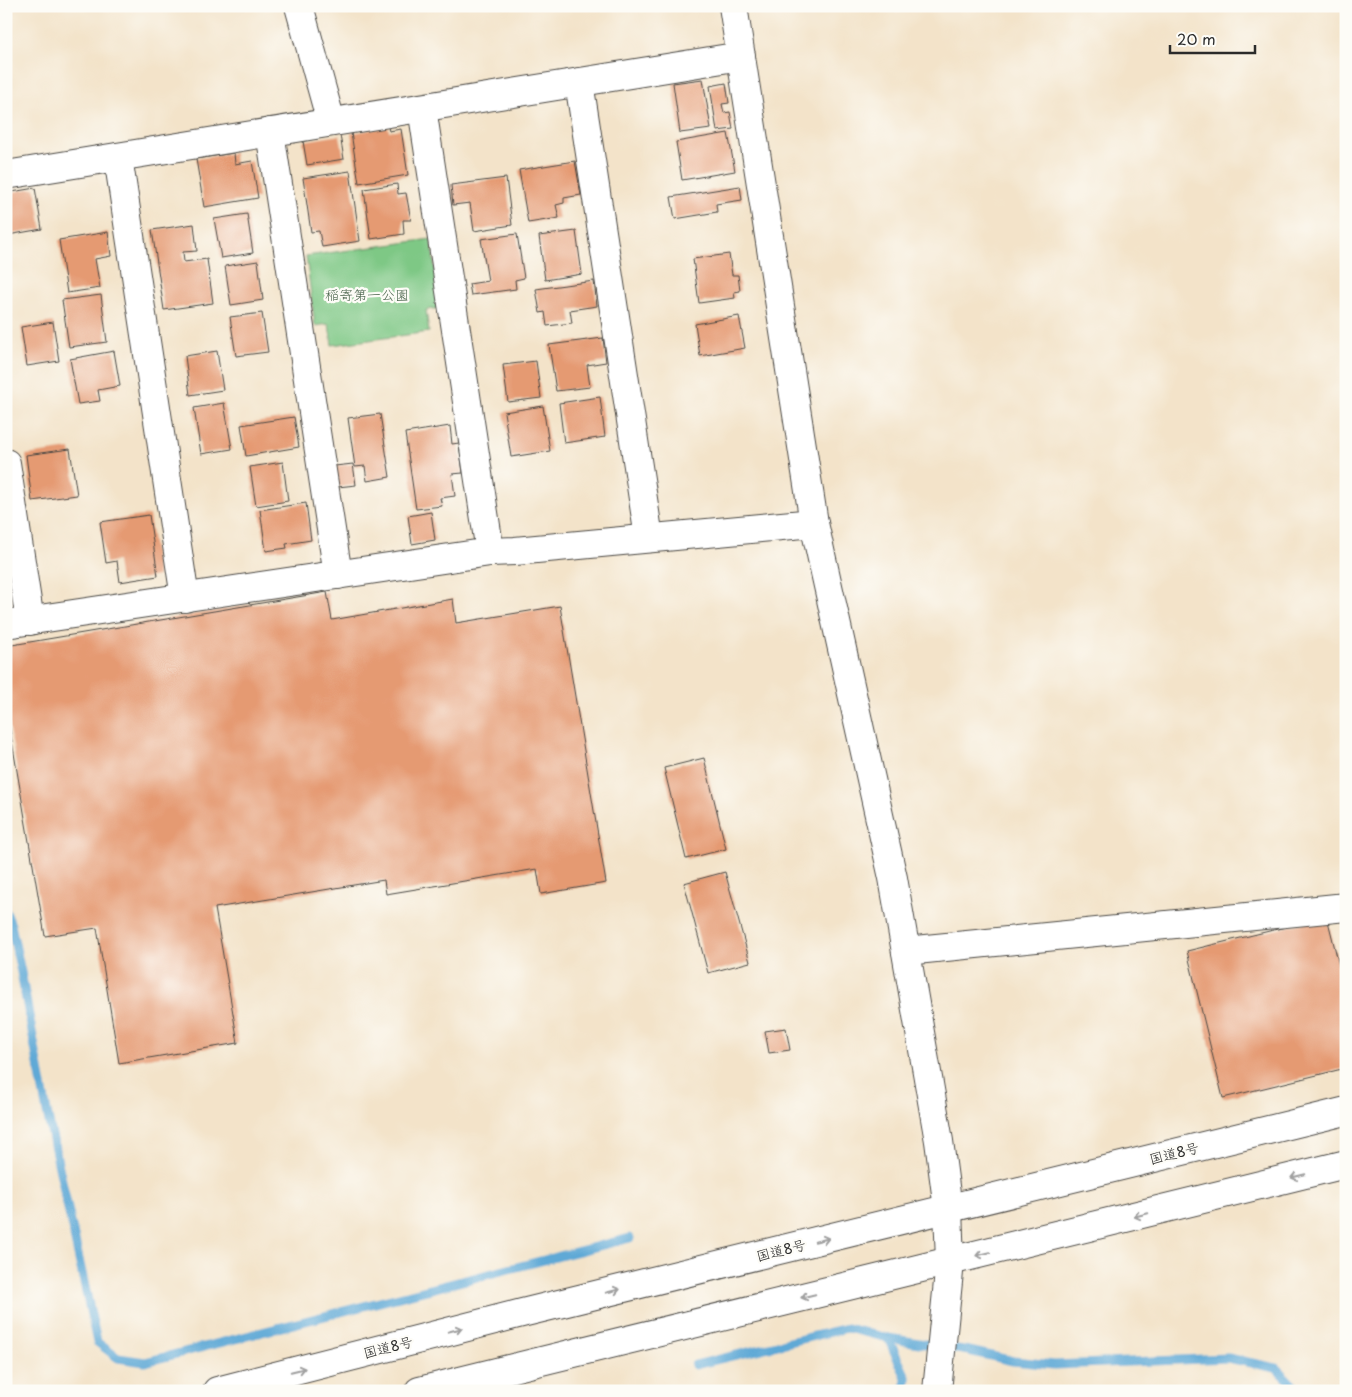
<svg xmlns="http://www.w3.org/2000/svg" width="1352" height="1397" font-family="'Playpen Sans','Klee One',sans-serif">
  <rect width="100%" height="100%" fill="#fdfcf7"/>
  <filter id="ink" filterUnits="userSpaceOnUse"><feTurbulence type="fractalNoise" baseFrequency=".02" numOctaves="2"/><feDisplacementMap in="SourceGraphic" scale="10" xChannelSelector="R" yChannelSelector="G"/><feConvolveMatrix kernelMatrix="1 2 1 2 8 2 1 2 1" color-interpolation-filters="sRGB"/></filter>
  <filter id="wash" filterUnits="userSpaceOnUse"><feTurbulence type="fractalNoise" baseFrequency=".0096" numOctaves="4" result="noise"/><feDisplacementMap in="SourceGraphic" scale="20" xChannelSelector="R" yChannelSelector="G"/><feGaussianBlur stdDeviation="1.12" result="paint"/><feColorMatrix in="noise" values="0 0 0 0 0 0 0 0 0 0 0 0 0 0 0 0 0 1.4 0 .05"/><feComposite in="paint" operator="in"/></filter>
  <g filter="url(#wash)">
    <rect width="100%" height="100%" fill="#f3e3c9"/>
    <path fill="#7ec885" stroke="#547a58" d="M431 239 440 308 426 310 429 332 332 345 329 324 315 326 306 256Z"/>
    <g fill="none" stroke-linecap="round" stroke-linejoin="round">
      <g stroke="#5ea9d6" stroke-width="9">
        <path d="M6 912 11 925 21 972 47 1112 97 1342 118 1358 145 1362 630 1238"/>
        <path d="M888 1338 906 1377 905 1391"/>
        <path d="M695 1365 847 1328 888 1338 969 1351 1013 1361 1054 1365 1228 1358 1276 1368 1299 1391"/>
      </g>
    </g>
    <g id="blocks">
      <g fill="#e59a72">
        <path d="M703 79 711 129 680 133 673 83Z"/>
        <path d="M726 83 729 103 722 104 724 113 730 112 733 129 717 131 710 86Z"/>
        <path d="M388 127 389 131 401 129 408 175 359 183 351 133Z"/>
        <path d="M728 133 735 171 682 180 676 142Z"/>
        <path d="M340 135 344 159 307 165 303 141Z"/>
        <path d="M234 153 235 164 252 161 258 198 204 207 196 159Z"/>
        <path d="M575 161 581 195 564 198V203L556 205 559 218 528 223 519 170Z"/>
        <path d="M350 171 360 241 322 247 319 231 311 232 303 178Z"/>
        <path d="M506 178 512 225 474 231 470 203 453 205 451 185Z"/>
        <path d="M397 184 398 194 406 193 411 220H403L404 234 371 239 364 189Z"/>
        <path d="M740 186 742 200 716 204 717 212 675 219 671 197Z"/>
        <path d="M35 188 42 229 8 235 6 227V193Z"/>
        <path d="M247 214 253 253 221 258 214 219Z"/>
        <path d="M194 224 197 251 183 252 184 262 207 259 213 303 164 310 152 230Z"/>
        <path d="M576 231 582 274 545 280 539 236Z"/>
        <path d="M108 232 111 256 95 259 100 288 67 293 59 240Z"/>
        <path d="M517 234 524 278 515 280 516 289 471 295 469 284 488 281 481 239Z"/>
        <path d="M729 254 732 275H738L740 291 734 292 735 298 699 303 693 259Z"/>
        <path d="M258 261 263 300 231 305 225 266Z"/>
        <path d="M594 281 597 306 570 310 572 323 547 326 545 312 540 313 536 289Z"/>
        <path d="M101 295 107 342 69 347 62 300Z"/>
        <path d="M262 313 268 352 236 356 230 317Z"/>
        <path d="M739 316 745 348 700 356 695 324Z"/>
        <path d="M53 322 59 361 27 366 21 327Z"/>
        <path d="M603 338 606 362 587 365 590 387 556 391 549 345Z"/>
        <path d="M114 351 120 386 98 390 100 401 78 404 70 359Z"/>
        <path d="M217 351 223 390 190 395 185 356Z"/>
        <path d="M536 361 541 398 508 402 503 365Z"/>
        <path d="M600 397 605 437 564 443 559 403Z"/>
        <path d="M224 403 232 449 201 454 194 408Z"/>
        <path d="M543 406 550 451 511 457 504 412Z"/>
        <path d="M380 414 390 477 367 481 365 466 355 467 348 418Z"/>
        <path d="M294 417 299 447 246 456 241 425Z"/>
        <path d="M450 426 452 444 459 443 463 473 452 474 455 496 440 498 442 506 416 509 405 433Z"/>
        <path d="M70 449 77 495 32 501 26 455Z"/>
        <path d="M283 462 288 501 256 506 250 467Z"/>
        <path d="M353 464 356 485 338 487 335 466Z"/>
        <path d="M306 503 311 540 286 544 287 548 266 551 260 510Z"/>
        <path d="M431 512 435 540 412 544 408 516Z"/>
        <path d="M149 515 158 576 120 582 117 561 106 563 100 522Z"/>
        <path d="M327 592 332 620 453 599 456 623 560 606 606 883 541 894 537 869 386 894 384 880 215 908 238 1043 119 1063 97 928 45 936 6 706V646Z"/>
        <path d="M704 758 726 849 686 859 664 768Z"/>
        <path d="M725 872 750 962 708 973 684 883Z"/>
        <path d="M1327 917 1346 993V1068L1223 1098 1187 951Z"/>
        <path d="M786 1028 790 1050 769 1053 765 1031Z"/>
      </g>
    </g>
  </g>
  <g filter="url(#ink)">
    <use href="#blocks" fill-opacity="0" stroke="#494743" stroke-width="1"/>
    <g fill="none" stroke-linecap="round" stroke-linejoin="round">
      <defs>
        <g id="street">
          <path d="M299 6 331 122"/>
          <path d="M733 6 814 523 893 878 939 1141 948 1209 950 1262 937 1391"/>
          <path d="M579 82 649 538"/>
          <path d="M422 108 490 552"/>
          <path d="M270 132 338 575"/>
          <path d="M118 157 185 598"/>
          <path d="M6 175 741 56"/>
          <path d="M6 463 30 621"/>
          <path d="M6 624 490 552 515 551 814 523"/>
          <path d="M906 951 1346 907"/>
        </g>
        <g id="highway">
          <path d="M217 1391 522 1313 1346 1111"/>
          <path d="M419 1391 1346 1164"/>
        </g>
      </defs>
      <use href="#street" stroke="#494743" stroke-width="30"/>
      <use href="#highway" stroke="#494743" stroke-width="30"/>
      <use href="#street" stroke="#fff" stroke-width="28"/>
      <use href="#highway" stroke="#fff" stroke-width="28"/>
    </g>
    <defs><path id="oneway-shaft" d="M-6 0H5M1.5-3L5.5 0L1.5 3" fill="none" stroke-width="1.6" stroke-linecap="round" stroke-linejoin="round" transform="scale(1.25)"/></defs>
    <g stroke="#a0a0a0">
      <use href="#oneway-shaft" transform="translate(1298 1176) rotate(166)"/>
      <use href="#oneway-shaft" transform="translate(1141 1215) rotate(166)"/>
      <use href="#oneway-shaft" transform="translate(822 1240) rotate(-14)"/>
      <use href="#oneway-shaft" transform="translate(983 1254) rotate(166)"/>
      <use href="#oneway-shaft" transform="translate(613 1291) rotate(-14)"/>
      <use href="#oneway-shaft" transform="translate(808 1296) rotate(166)"/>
      <use href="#oneway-shaft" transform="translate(455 1330) rotate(-14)"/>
      <use href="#oneway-shaft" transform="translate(298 1370) rotate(-14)"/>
    </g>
  </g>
  <g text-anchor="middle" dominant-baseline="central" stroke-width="4.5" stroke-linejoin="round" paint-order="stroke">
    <g font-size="14" fill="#48624a" stroke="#fdfcf7">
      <text x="367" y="294">稲寄第一公園</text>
    </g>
    <g font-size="14" fill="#2b2b2b" stroke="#fdfcf7">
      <text transform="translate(1174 1153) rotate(-14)">国道8号</text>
      <text transform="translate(781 1250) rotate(-14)">国道8号</text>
      <text transform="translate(388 1347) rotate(-14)">国道8号</text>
    </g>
  </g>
  <rect width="1352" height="1397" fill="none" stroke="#fdfcf7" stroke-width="25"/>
  <path d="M1170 45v8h85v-8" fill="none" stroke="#2b2b2b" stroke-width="2.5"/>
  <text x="1177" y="45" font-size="15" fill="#2b2b2b" stroke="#fdfcf7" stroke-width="4" paint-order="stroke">20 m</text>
</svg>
